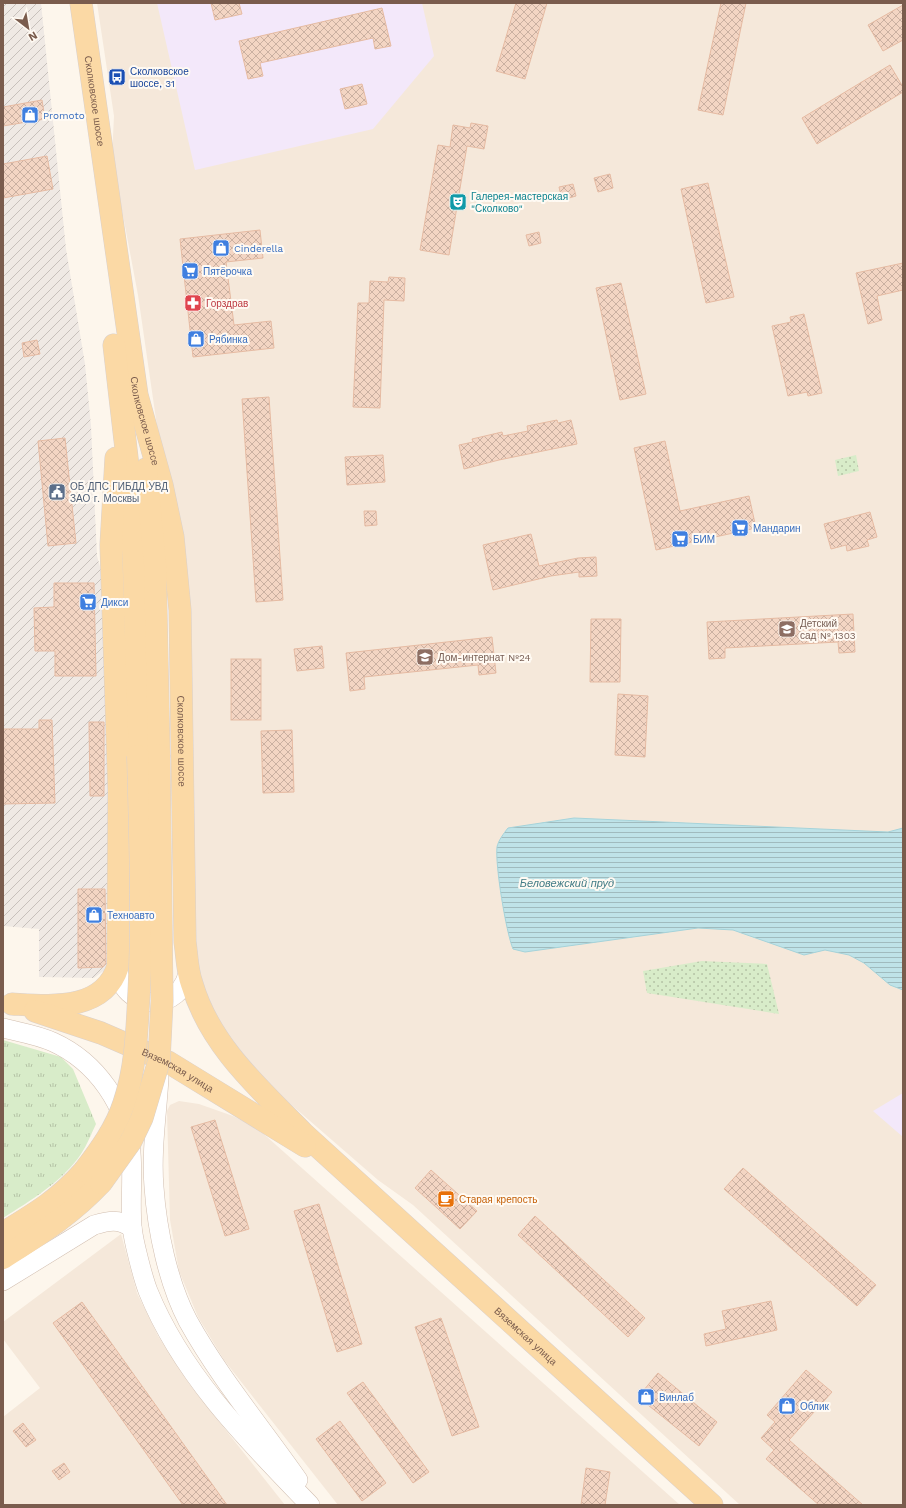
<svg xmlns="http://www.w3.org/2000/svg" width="906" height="1508" font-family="'Work Sans',sans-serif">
  <defs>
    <pattern id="industrial-furrows" width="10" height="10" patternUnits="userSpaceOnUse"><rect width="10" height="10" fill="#efe9e4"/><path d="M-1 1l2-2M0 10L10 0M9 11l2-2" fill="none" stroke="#c7c0bb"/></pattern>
    <pattern id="grass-tufts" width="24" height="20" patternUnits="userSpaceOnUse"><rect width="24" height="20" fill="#d8ecc9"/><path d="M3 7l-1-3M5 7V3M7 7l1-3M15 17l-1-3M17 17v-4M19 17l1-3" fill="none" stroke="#b4c2a5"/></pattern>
    <pattern id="park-dots" width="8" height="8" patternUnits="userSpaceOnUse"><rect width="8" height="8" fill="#d8ecc9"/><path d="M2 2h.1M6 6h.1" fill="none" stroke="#b4c2a5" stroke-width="1.8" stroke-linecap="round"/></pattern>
    <pattern id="water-rules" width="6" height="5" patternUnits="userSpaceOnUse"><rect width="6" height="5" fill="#bfe3e8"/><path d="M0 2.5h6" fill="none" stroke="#a0bbbe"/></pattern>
    <pattern id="building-cross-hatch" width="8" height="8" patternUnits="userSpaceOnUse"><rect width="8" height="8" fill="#f3d5c3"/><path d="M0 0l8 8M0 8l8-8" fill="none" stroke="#cab0a1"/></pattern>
  </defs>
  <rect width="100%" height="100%" fill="#fdf6ec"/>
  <g fill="#f5e8da">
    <path d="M97 3H903V1505H740L413 1205 378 1180 257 1075 217 1023 193 965 158 433 138 295 112 157 114 116Z"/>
    <path d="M179 1101 199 1104 233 1116 257 1128 680 1505H338L224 1360 198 1317 179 1271 170 1220 167 1111 170 1105Z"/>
    <path d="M121 1234 137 1293 158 1336 190 1385 285 1505H3V1417L40 1388 3 1339V1322Z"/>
  </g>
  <path fill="url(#industrial-furrows)" d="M3 3H41L66 249 85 364 91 426 97 556 108 595 110 966 94 978 39 977V929L3 926Z"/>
  <g fill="#f3e8fa">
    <path d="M157 3H422L434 56 373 129 195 170Z"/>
    <path d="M903 1093V1137L873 1111Z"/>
  </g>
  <path fill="url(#grass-tufts)" d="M3 1040 61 1057 73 1069 96 1124C91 1134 87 1145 81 1154 63 1181 30 1201 3 1218Z"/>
  <g fill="url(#park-dots)">
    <path d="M856 455 859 471 838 476 835 460Z"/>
    <path d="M702 961 767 964 779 1014 647 993 643 971Z"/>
  </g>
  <path fill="url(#water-rules)" stroke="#a5d3da" d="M574 818 888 832 903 828V990L890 985 864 963 849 955 825 950 804 955 733 930 698 928 525 952 513 949C506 932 495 865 497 847 498 841 504 833 508 828Z"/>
  <g fill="url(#building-cross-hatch)" stroke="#e6bba3">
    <path d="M211 3H239L242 14 215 20Z"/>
    <path d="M516 3H547L525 79 496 71Z"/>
    <path d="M721 3H746L723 115 698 110Z"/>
    <path d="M903 5V40L883 51 868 25Z"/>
    <path d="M382 8 391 46 375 49 373 38 260 63 263 76 248 79 239 41Z"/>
    <path d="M890 65 903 87V92L817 144 802 118Z"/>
    <path d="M362 84 367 104 345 109 340 89Z"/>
    <path d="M42 100 45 119 3 126V107Z"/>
    <path d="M471 123 488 126 484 149 467 146 449 255 420 250 438 145 450 147 453 125 470 128Z"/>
    <path d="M47 156 53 189 3 198V164Z"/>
    <path d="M610 174 613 188 598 192 594 178Z"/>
    <path d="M708 183 734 297 706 303 681 189Z"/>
    <path d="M573 184 576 196 562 200 559 187Z"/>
    <path d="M260 230 263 258 226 262 234 325 271 321 274 348 193 357 180 239Z"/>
    <path d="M539 232 541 243 529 246 526 235Z"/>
    <path d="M903 263V290L877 296 882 320 868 324 856 273Z"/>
    <path d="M389 277 405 278 404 301 384 300 380 408 353 407 358 303H369L370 281 388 282Z"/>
    <path d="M621 283 646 394 620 400 596 288Z"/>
    <path d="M804 314 822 393 808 396 807 392 788 396 772 326 791 322 790 317Z"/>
    <path d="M37 340 40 354 24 357 22 343Z"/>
    <path d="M269 397 283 600 256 602 242 399Z"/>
    <path d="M557 420 558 423 571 420 577 444 499 460 464 469 459 445 473 442 472 439 502 432 503 436 528 431 527 426Z"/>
    <path d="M65 438 76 543 48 546 38 441Z"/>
    <path d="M665 441 680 511 749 496 756 528 656 550 634 448Z"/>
    <path d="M383 455 385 482 347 485 345 457Z"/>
    <path d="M364 511H376L377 525 365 526Z"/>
    <path d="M870 512 877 537 867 540 869 546 847 551 846 545 831 549 824 524Z"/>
    <path d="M531 534 539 566 578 558 596 557 597 576 579 577V572L551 576 493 590 483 545Z"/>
    <path d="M54 583H94L96 676H55V651H35L34 608 54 607Z"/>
    <path d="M853 614 855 652 839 653 838 642 725 648V658L709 659 707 622Z"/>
    <path d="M591 619H621L620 682H590Z"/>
    <path d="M492 637 496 673 479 675 478 665 364 677 365 689 350 691 346 653Z"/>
    <path d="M322 646 324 668 297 671 294 649Z"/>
    <rect x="231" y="659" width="30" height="61"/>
    <path d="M618 694 648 696 645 757 615 755Z"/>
    <path d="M39 720H52L55 803 3 804V729H39Z"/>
    <path d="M89 722H104V796H90Z"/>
    <path d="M292 730 294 792 263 793 261 731Z"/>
    <path d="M78 889H105L106 963 103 967 78 968Z"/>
    <path d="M215 1120 249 1229 225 1236 191 1127Z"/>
    <path d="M743 1168 876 1285 857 1306 724 1189Z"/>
    <path d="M431 1170 477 1211 460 1229 415 1188Z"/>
    <path d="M319 1204 362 1344 337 1352 294 1211Z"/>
    <path d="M535 1216 645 1318 628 1337 518 1235Z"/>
    <path d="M771 1301 777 1330 706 1346 704 1334 726 1329 722 1311Z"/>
    <path d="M82 1302 227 1505H183L53 1323Z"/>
    <path d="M441 1318 479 1427 452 1436 415 1327Z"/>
    <path d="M806 1370 832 1392 789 1440 863 1505H819L766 1459 774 1450 761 1438 775 1422 767 1415Z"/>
    <path d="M658 1373 717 1422 699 1446 638 1397Z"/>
    <path d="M363 1382 429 1472 413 1483 347 1393Z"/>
    <path d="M340 1421 386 1483 362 1501 316 1439Z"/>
    <path d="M23 1423 36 1440 26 1447 13 1431Z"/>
    <path d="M64 1463 70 1472 59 1480 52 1471Z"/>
    <path d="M586 1468 610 1472 605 1505H581Z"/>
  </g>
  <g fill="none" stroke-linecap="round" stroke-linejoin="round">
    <defs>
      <g id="minor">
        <path d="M118 966C120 1013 183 1015 189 968"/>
        <path d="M3 1028C19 1032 38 1035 53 1042 97 1062 127 1106 131 1153 133 1178 130 1202 132 1226 133 1240 143 1278 148 1291 182 1375 248 1441 310 1505"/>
        <path d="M159 1078C157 1114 151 1151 154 1187 157 1230 168 1283 188 1321 219 1377 261 1427 298 1480"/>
        <path d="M3 1281 94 1225C108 1221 119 1218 132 1228"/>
      </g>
      <g id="major">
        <path id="s1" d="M81 3 137 395 162 485 173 537 180 610 185 942C187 955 187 971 192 984 210 1046 260 1089 304 1134L712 1505"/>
        <path d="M114 345 129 475 134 568 138 756"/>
        <path d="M146 469 155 564 159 755"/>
        <path d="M12 1004C50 1006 104 1012 118 966L119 790 111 545 116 458"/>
        <path id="s2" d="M35 1011 101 1033 168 1062 305 1146"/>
        <path d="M3 1233C36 1213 58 1200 84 1171"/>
        <path d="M3 1258C40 1234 71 1215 101 1183"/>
      </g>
    </defs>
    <use href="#minor" stroke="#d1beb0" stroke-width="20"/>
    <use href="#major" stroke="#dad1cd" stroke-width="23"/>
    <use href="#minor" stroke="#fff" stroke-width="19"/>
    <use href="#major" stroke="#fbd9a5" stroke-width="22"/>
    <defs>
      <g id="major-bridge">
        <path d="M84 1171C100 1150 116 1128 124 1103 136 1068 137 1030 139 992 143 914 140 835 138 756"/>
        <path d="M101 1183 131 1141 142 1118 159 1061 162 1001 159 755"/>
      </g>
    </defs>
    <use href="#major-bridge" stroke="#dad1cd" stroke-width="23" stroke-linecap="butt"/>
    <use href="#major-bridge" stroke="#fbd9a5" stroke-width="22"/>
  </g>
  <defs>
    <symbol id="bus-square" viewBox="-11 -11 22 22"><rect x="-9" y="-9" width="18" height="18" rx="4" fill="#1a4fb4" stroke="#fffaf3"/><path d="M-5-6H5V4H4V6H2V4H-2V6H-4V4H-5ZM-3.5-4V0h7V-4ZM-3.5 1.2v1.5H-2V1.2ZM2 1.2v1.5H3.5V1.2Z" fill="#fff"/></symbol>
    <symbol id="shop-square" viewBox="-11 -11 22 22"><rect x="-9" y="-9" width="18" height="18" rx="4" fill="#3f7fe0" stroke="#fffaf3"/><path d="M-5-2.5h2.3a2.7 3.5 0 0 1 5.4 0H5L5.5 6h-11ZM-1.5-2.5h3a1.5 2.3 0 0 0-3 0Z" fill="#fff"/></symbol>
    <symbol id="theatre-square" viewBox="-11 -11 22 22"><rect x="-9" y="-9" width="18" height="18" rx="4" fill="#0f9aa8" stroke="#fffaf3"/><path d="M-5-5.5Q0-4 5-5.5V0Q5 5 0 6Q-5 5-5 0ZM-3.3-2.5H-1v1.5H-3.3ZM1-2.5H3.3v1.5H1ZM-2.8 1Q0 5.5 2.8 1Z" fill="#fff"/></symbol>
    <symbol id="supermarket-square" viewBox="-11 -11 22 22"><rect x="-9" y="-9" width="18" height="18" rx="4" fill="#3f7fe0" stroke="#fffaf3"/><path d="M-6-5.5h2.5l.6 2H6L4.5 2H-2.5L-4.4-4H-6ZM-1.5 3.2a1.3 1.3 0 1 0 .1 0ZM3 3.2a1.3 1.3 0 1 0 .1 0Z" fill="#fff"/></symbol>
    <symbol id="pharmacy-square" viewBox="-11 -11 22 22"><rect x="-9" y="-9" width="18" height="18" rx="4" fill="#e0444e" stroke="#fffaf3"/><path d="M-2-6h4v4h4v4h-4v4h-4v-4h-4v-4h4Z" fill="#fff"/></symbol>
    <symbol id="civic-square" viewBox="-11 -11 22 22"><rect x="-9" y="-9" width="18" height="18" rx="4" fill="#5c6f8a" stroke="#fffaf3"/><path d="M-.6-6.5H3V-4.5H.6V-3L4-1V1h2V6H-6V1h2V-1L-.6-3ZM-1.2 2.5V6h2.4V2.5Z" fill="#fff"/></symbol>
    <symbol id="school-square" viewBox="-11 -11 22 22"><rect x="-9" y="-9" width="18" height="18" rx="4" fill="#8d6e63" stroke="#fffaf3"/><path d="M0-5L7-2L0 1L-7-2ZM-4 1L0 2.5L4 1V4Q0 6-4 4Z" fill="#fff"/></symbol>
    <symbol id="cafe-square" viewBox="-11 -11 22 22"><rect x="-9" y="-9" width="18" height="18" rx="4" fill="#e8710a" stroke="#fffaf3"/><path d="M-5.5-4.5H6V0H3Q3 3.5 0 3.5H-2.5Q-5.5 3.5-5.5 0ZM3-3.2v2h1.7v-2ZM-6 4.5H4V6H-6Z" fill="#fff"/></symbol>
  </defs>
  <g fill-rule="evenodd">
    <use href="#bus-square" x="107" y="67" width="20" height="20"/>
    <use href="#shop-square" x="20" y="105" width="20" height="20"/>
    <use href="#theatre-square" x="448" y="192" width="20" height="20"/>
    <use href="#shop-square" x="211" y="238" width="20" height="20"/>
    <use href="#supermarket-square" x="180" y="261" width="20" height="20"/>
    <use href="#pharmacy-square" x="183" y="293" width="20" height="20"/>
    <use href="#shop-square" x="186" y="329" width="20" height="20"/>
    <use href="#civic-square" x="47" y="482" width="20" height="20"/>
    <use href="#supermarket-square" x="730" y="518" width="20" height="20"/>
    <use href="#supermarket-square" x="670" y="529" width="20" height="20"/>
    <use href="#supermarket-square" x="78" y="592" width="20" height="20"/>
    <use href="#school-square" x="777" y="619" width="20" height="20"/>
    <use href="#school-square" x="415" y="647" width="20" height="20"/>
    <use href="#shop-square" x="84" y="905" width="20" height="20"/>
    <use href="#cafe-square" x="436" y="1189" width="20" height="20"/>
    <use href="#shop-square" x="636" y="1387" width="20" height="20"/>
    <use href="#shop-square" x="777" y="1396" width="20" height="20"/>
  </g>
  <g text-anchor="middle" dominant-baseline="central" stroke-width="4" stroke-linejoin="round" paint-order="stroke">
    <g font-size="10" fill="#164399" stroke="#fffaf3" text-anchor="start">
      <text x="130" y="71">Сколковское<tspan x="130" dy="12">шоссе, 31</tspan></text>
    </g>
    <g font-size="10" fill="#7a5c4d" stroke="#fffaf3">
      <text stroke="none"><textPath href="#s1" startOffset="99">Сколковское шоссе</textPath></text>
      <text stroke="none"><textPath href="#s1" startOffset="423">Сколковское шоссе</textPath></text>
      <text stroke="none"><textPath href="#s1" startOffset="747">Сколковское шоссе</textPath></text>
      <text stroke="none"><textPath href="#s2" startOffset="155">Вяземская улица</textPath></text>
      <text stroke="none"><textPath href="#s1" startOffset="1480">Вяземская улица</textPath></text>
    </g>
    <g font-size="10" fill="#366cbe" stroke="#fffaf3" text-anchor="start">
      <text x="43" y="115">Promoto</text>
      <text x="234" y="248">Cinderella</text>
      <text x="203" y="271">Пятёрочка</text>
      <text x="209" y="339">Рябинка</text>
      <text x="753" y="528">Мандарин</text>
      <text x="693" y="539">БИМ</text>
      <text x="101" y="602">Дикси</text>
      <text x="107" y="915">Техноавто</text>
      <text x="659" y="1397">Винлаб</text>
      <text x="800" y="1406">Облик</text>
    </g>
    <g font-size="10" fill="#0d838f" stroke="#fffaf3" text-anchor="start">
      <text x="471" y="196">Галерея-мастерская<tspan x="471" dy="12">"Сколково"</tspan></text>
    </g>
    <g font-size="10" fill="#be3a42" stroke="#fffaf3" text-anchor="start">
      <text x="206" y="303">Горздрав</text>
    </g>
    <g font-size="10" fill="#4e5e75" stroke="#fffaf3" text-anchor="start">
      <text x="70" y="486">ОБ ДПС ГИБДД УВД<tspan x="70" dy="12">ЗАО г. Москвы</tspan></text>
    </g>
    <g font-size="10" fill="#785e54" stroke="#fffaf3" text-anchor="start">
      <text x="800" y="623">Детский<tspan x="800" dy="12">сад № 1303</tspan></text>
      <text x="438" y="657">Дом-интернат №24</text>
    </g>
    <g font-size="10" fill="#c56008" stroke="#fffaf3" text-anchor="start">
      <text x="459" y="1199">Старая крепость</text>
    </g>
    <g font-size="11" font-style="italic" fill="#437c86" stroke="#fffaf3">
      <text x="567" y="883">Беловежский пруд</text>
    </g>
  </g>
  <rect width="906" height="1508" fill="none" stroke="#7a5c4d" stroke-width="8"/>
  <g transform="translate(28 28) rotate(149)" stroke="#fffaf3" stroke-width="3" paint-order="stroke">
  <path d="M0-3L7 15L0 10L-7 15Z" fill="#7a5c4d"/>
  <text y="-6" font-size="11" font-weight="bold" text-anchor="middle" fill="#7a5c4d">N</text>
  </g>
</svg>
